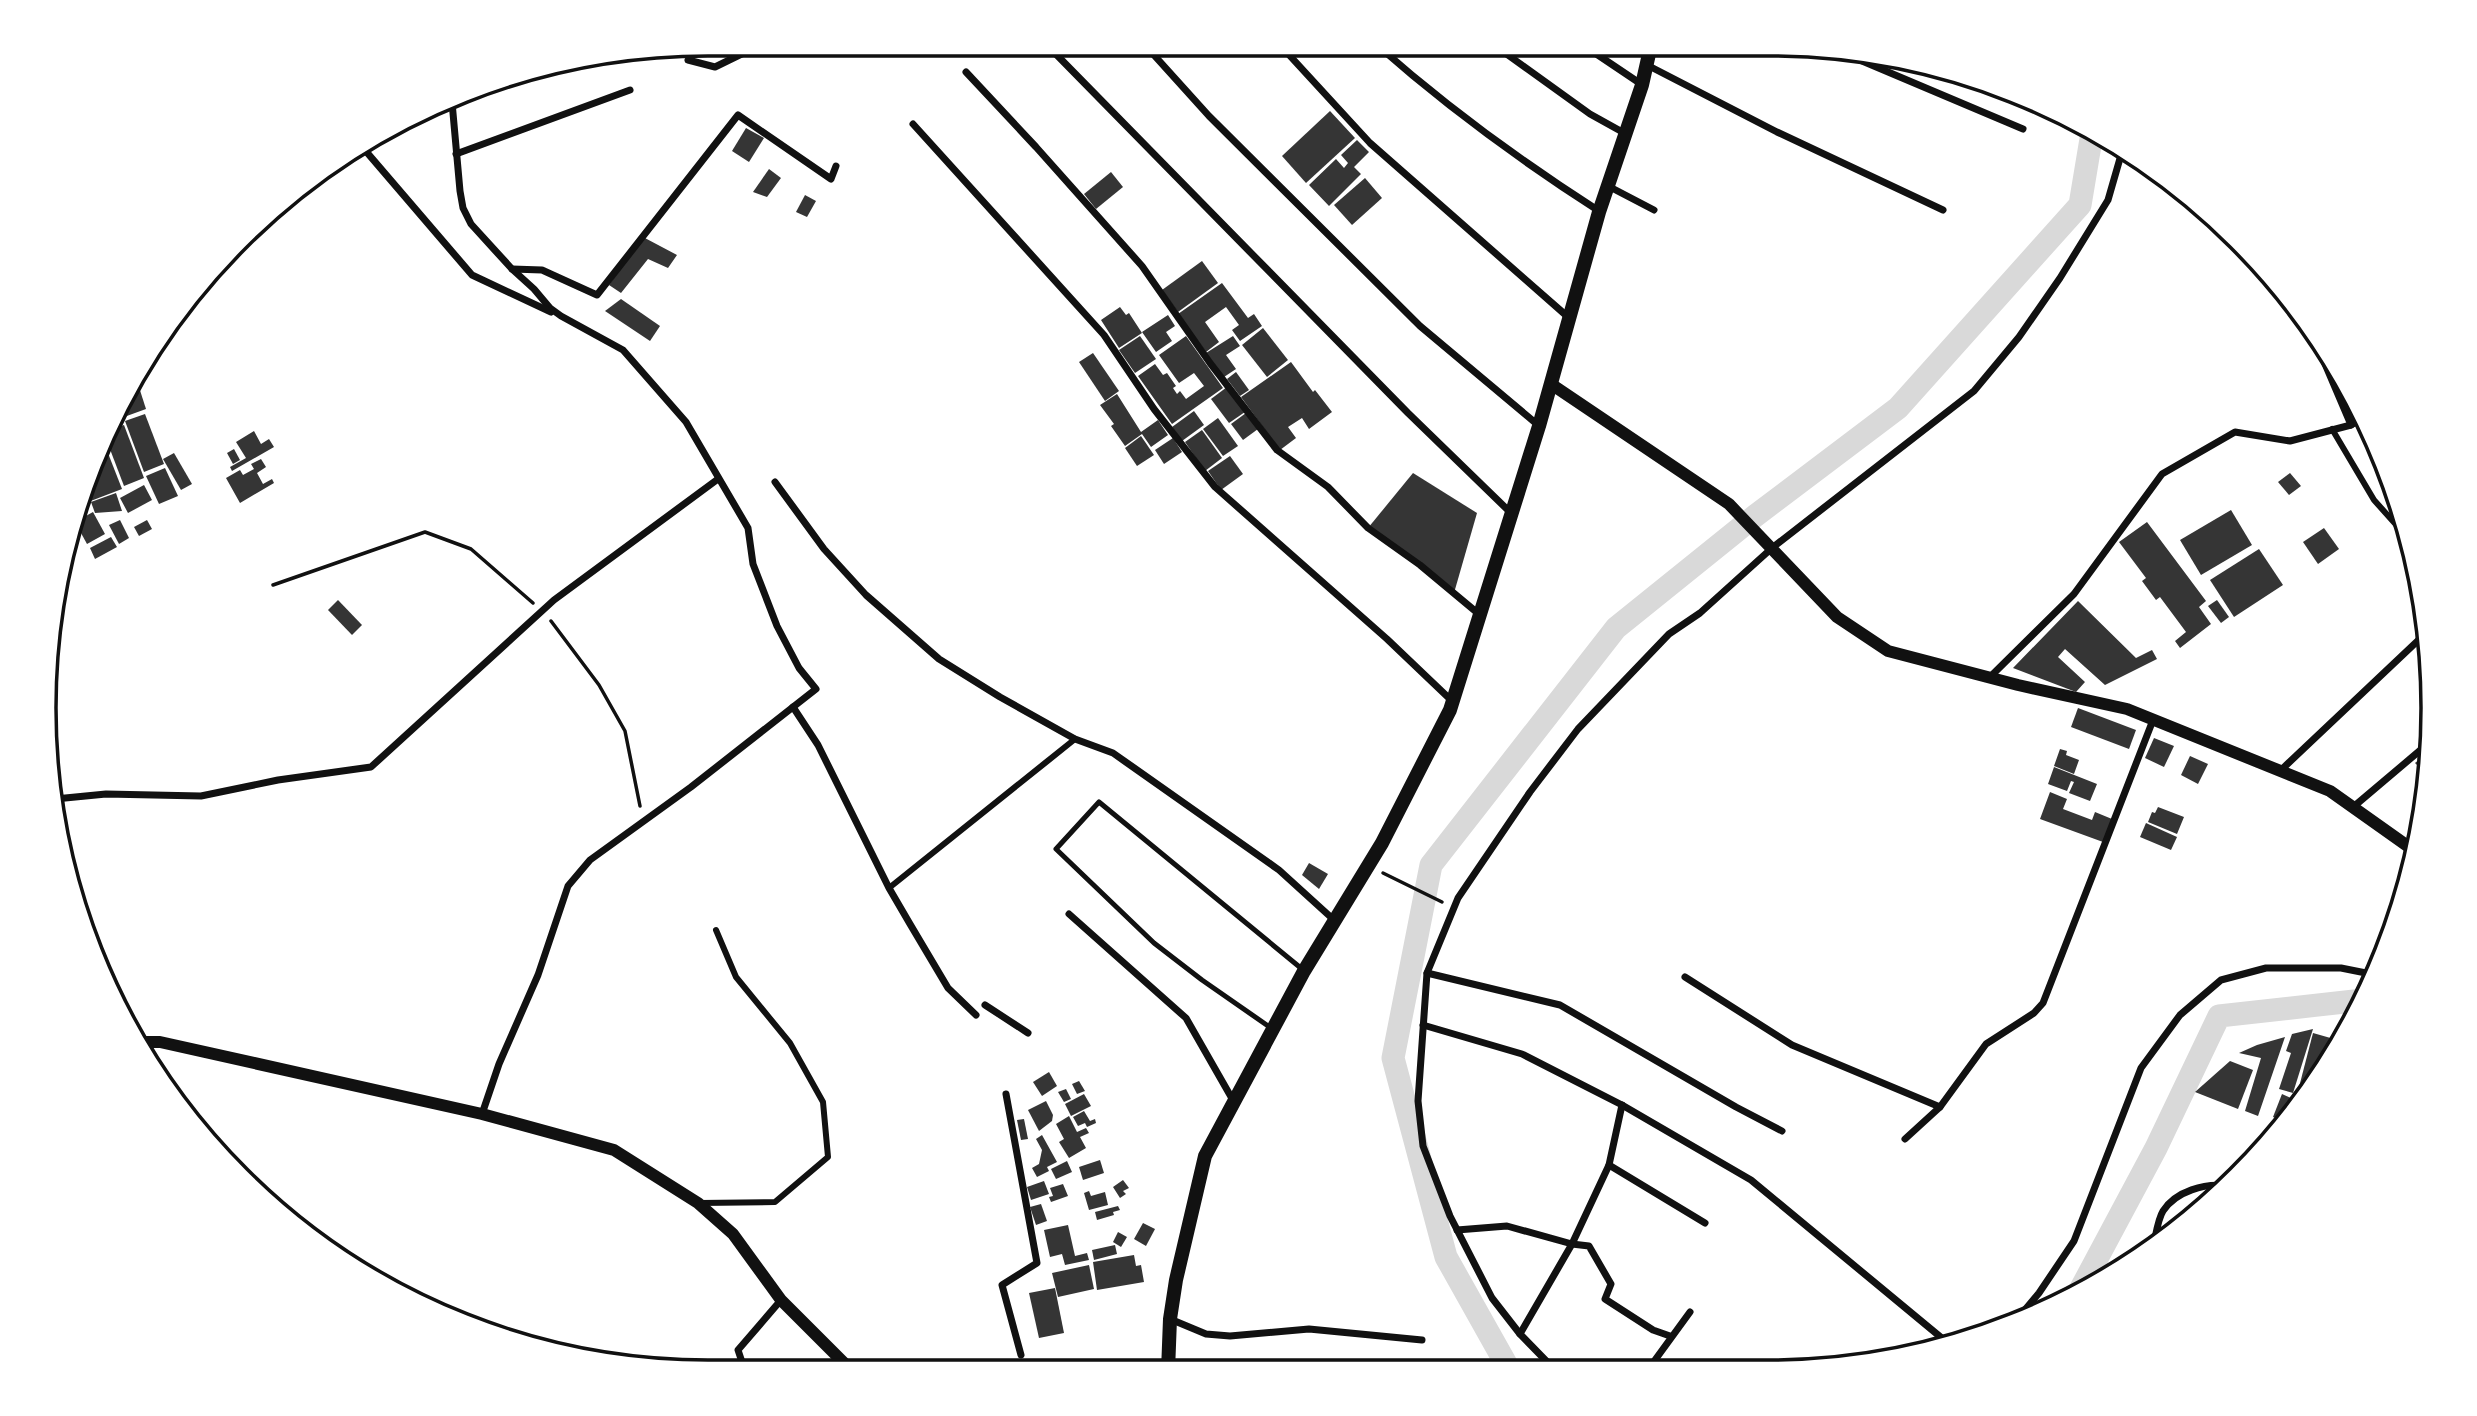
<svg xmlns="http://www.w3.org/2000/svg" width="2477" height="1416" font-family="'Roboto Serif',serif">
  <rect width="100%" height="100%" fill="#fff"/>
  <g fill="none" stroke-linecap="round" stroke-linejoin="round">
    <g stroke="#d9d9d9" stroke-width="23">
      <path d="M2078 1294 2156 1148 2219 1016 2363 1000"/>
      <path d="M1510 1371 1446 1257 1393 1058 1431 865 1616 628 1755 516 1898 408 2080 205 2092 133"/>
    </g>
  </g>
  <g fill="#353535">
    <path d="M1330 111 1355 138 1306 183 1282 156Z"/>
    <path d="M746 128 764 138 749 162 732 151Z"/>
    <path d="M1357 140 1369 152 1354 167 1361 174 1329 206 1309 185 1336 159 1344 168 1348 163 1341 155Z"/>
    <path d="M769 169 781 178 767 197 753 192Z"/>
    <path d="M1111 172 1123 187 1096 209 1084 194Z"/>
    <path d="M1365 178 1382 198 1352 225 1334 205Z"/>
    <path d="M805 195 816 201 807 217 796 212Z"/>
    <path d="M643 237 677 255 668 268 648 259 621 293 609 285Z"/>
    <path d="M1202 261 1218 283 1178 312 1162 290Z"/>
    <path d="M1222 283 1248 318 1254 314 1262 326 1240 341 1232 330 1239 325 1226 307 1205 322 1219 342 1206 352 1178 314Z"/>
    <path d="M621 299 660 326 650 341 605 311Z"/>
    <path d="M1120 307 1126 315 1129 313 1142 333 1119 348 1101 320Z"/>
    <path d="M1168 315 1175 326 1166 332 1172 341 1156 352 1142 332Z"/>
    <path d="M1263 328 1288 360 1267 377 1242 345Z"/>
    <path d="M1140 336 1156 359 1135 373 1119 350Z"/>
    <path d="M1186 336 1223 388 1172 424 1138 376 1155 364 1163 375 1167 373 1176 386 1173 388 1177 394 1180 391 1186 399 1204 386 1194 373 1179 383 1159 355Z"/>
    <path d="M1233 336 1240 346 1226 355 1236 369 1224 377 1206 353Z"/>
    <path d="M1093 353 1119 391 1105 401 1079 362Z"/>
    <path d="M1291 362 1313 392 1315 390 1332 412 1309 429 1302 418 1288 427 1296 438 1280 450 1241 397Z"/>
    <path d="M1236 372 1249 390 1240 396 1227 379Z"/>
    <path d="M137 381 146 409 124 417 123 412Z"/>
    <path d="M1227 387 1245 412 1229 423 1211 399Z"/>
    <path d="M1117 394 1141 432 1158 420 1168 435 1151 447 1142 434 1125 446 1111 426 1114 424 1100 405Z"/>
    <path d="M1194 411 1204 425 1182 441 1172 427Z"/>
    <path d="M1246 413 1258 429 1243 440 1231 424Z"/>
    <path d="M145 414 164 464 144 472 125 421Z"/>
    <path d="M1218 418 1238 446 1223 456 1203 429Z"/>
    <path d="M124 425 144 478 124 486 108 444 115 428Z"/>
    <path d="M1202 430 1222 458 1205 471 1185 442Z"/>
    <path d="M254 431 261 444 269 439 274 447 232 471 230 467 246 458 236 442Z"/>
    <path d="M1141 436 1154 455 1137 466 1125 448Z"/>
    <path d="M1173 438 1182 452 1164 464 1155 450Z"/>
    <path d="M106 448 122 489 88 502 85 494Z"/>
    <path d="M234 449 240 460 233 464 227 453Z"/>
    <path d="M174 453 192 484 181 490 163 459Z"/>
    <path d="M1230 456 1243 474 1221 490 1208 471Z"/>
    <path d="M261 459 266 467 257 473 263 484 272 479 274 483 240 503 226 478 240 470 243 475 254 469 251 464Z"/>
    <path d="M165 468 178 496 159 504 146 476Z"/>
    <path d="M1413 473 1477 513 1454 593 1368 528Z"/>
    <path d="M2290 473 2301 486 2289 495 2278 482Z"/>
    <path d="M144 485 152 500 128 513 120 498Z"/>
    <path d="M116 493 122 511 95 513 91 502Z"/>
    <path d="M2231 510 2252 545 2201 575 2180 540Z"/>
    <path d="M93 512 105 534 87 544 75 522Z"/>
    <path d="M120 520 129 538 119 544 109 525Z"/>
    <path d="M147 520 152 529 139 536 134 527Z"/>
    <path d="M2147 522 2206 601 2199 607 2211 624 2180 648 2175 641 2186 632 2160 597 2156 600 2142 581 2146 578 2119 542Z"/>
    <path d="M2324 528 2339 549 2318 564 2303 542Z"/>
    <path d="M68 533 75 545 66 550 65 548Z"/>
    <path d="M111 537 117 547 95 559 90 548Z"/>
    <path d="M2259 549 2283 585 2234 617 2210 580Z"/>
    <path d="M338 600 362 625 352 635 328 610Z"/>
    <path d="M2217 600 2229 617 2221 623 2208 606Z"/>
    <path d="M2078 601 2136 658 2152 650 2157 659 2105 685 2065 649 2058 657 2085 682 2076 692 2013 668Z"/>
    <path d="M2078 708 2136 730 2129 749 2071 727Z"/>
    <path d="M2154 738 2174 746 2164 767 2145 758Z"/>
    <path d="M2060 749 2067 751 2066 755 2079 760 2074 774 2054 766Z"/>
    <path d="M2429 751 2427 775 2415 763Z"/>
    <path d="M2190 756 2208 764 2198 784 2181 775Z"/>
    <path d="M2054 767 2097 784 2090 801 2069 793 2074 782 2071 781 2067 791 2048 784Z"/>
    <path d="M2050 792 2067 799 2063 809 2092 820 2095 812 2112 819 2103 842 2040 819Z"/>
    <path d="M2158 807 2184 817 2177 834 2148 822 2152 812 2155 813Z"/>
    <path d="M2146 823 2177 837 2171 850 2140 837Z"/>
    <path d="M1309 863 1328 874 1319 889 1302 875Z"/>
    <path d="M2313 1029 2293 1093 2279 1089 2291 1053 2286 1051 2292 1034Z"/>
    <path d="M2313 1033 2341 1041 2322 1077 2308 1094 2298 1091Z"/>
    <path d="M2285 1037 2258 1116 2245 1111 2261 1058 2239 1053 2257 1045Z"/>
    <path d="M2230 1061 2253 1070 2238 1109 2195 1092Z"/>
    <path d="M1049 1072 1057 1086 1042 1096 1033 1082Z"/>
    <path d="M1079 1081 1085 1091 1077 1094 1072 1084Z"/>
    <path d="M1066 1089 1071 1099 1064 1102 1058 1092Z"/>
    <path d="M1084 1094 1091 1106 1071 1116 1065 1104Z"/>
    <path d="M2282 1094 2295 1100 2285 1122 2273 1117Z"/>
    <path d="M1046 1101 1053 1115 1052 1121 1039 1131 1028 1110Z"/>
    <path d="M1084 1111 1090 1121 1095 1119 1096 1123 1087 1127 1085 1123 1078 1126 1073 1117Z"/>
    <path d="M1069 1116 1077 1132 1086 1128 1089 1133 1080 1137 1086 1148 1069 1158 1059 1142 1064 1139 1056 1124Z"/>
    <path d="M1024 1119 1028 1139 1021 1140 1017 1120Z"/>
    <path d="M1042 1135 1057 1162 1047 1167 1049 1171 1037 1177 1032 1168 1039 1164 1042 1150 1036 1139Z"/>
    <path d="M1100 1160 1104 1173 1083 1180 1079 1167Z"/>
    <path d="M1067 1161 1072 1172 1056 1179 1051 1169Z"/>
    <path d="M1123 1180 1129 1188 1123 1191 1126 1194 1120 1198 1113 1187Z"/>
    <path d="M1044 1181 1049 1194 1031 1200 1027 1187Z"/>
    <path d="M1063 1184 1068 1196 1051 1202 1049 1197 1053 1196 1050 1188Z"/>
    <path d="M1089 1191 1091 1196 1105 1192 1108 1205 1089 1210 1084 1193Z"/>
    <path d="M1041 1204 1047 1221 1036 1225 1030 1207Z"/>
    <path d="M1118 1206 1120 1210 1113 1212 1114 1215 1097 1220 1095 1212Z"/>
    <path d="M1143 1223 1155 1229 1146 1246 1134 1239Z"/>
    <path d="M1068 1225 1075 1256 1087 1253 1089 1260 1065 1265 1062 1254 1050 1257 1044 1230Z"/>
    <path d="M1118 1232 1127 1237 1121 1247 1113 1242Z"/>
    <path d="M1115 1245 1117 1254 1094 1260 1092 1250Z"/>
    <path d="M1134 1255 1136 1266 1141 1265 1144 1282 1097 1290 1093 1262Z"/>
    <path d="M1089 1265 1094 1289 1058 1297 1052 1273Z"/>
    <path d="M1055 1288 1064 1333 1039 1338 1029 1293Z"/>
  </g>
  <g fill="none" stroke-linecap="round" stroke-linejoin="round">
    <g stroke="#111" stroke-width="3.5">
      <path d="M273 585 425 532 471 549 533 603"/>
      <path d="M551 621 599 685 625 731 640 806"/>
      <path d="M1383 873 1442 902"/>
    </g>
    <path stroke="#111" stroke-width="5" d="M1271 1028 1202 980 1154 943 1056 849 1099 802 1302 969"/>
    <g stroke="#111" stroke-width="6">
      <path d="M2332 429 2374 500 2408 538"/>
      <path d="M889 888 1075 739"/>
      <path d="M700 1203 775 1202 828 1157 823 1102 790 1043 736 977 716 930"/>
    </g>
    <g stroke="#111" stroke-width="7">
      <path d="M1046 44 1408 413 1512 514"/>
      <path d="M1144 44 1209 116 1420 326 1538 425"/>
      <path d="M1280 45 1370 143 1568 317"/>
      <path d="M1377 45C1446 106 1521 161 1599 211"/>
      <path d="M1494 45 1590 114 1626 134"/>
      <path d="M1583 45 1641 84"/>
      <path d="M999 46 1000 44"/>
      <path d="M1836 50 2023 129"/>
      <path d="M688 60 715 67 762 44"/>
      <path d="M1647 65 1777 132 1943 210"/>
      <path d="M966 72 1036 147 1142 266 1210 363 1277 450 1328 487 1368 528 1420 565 1480 615"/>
      <path d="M452 102 460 191 463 208 471 224 512 269 534 289 550 308 561 316 623 350 686 422 748 528 753 564 777 626 799 668 816 689 691 787 590 860 568 886 538 975 499 1064 482 1114"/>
      <path d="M913 124 1104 335 1154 409 1215 487 1387 639 1452 701"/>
      <path d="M364 149 472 275 551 312"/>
      <path d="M456 154 630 90"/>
      <path d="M1608 186 1654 210"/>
      <path d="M512 269 542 270 597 295 738 115 831 179 836 166"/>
      <path d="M2326 348 2322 357 2351 425"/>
      <path d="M775 482 824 549 866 595 939 659 1000 697 1075 739 1113 753 1279 870 1334 920"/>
      <path d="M1991 676 2074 594 2162 474 2235 432 2290 441 2351 425 2364 418"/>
      <path d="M793 707 818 745 889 888 910 924 948 988 976 1015"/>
      <path d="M2280 771 2426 633"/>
      <path d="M55 799 106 794 201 796 278 780 371 767 554 600 718 479"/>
      <path d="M2352 808 2430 742"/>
      <path d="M1069 914 1186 1018 1234 1102"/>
      <path d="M1427 973 1560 1005 1736 1107 1782 1131"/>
      <path d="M1685 977 1792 1045 1940 1107"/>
      <path d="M985 1005 1028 1033"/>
      <path d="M1423 1025 1522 1054 1622 1105 1751 1180 1949 1344"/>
      <path d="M1006 1094 1037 1263 1002 1285 1021 1355"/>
      <path d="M1905 1139 1940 1107 1986 1044 2034 1013 2043 1003 2153 720"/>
      <path d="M1609 1165 1705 1223"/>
      <path d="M1457 1230 1507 1226 1572 1244 1589 1246 1611 1284 1605 1299 1653 1330 1670 1336"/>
      <path d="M2154 1243C2156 1234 2158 1219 2163 1211 2176 1191 2205 1183 2227 1186"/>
      <path d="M1170 1319 1206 1334 1230 1336 1309 1329 1422 1340"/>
      <path d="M2014 1323 2039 1293 2074 1241 2141 1068 2180 1015 2221 980 2266 968H2341L2376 975"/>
      <path d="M1520 1334 1572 1244 1609 1165 1622 1105"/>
      <path d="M745 1371 738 1350 781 1300"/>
      <path d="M1556 1371 1520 1334 1492 1298 1450 1216 1423 1146 1418 1101 1427 973 1458 898 1530 792 1578 729 1669 634 1700 613 1772 548 1974 391 2019 337 2060 278 2108 200 2123 148"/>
      <path d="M1647 1371 1690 1312"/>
    </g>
    <g stroke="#111" stroke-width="12">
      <path d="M1551 384 1729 504 1837 617 1888 651 2018 685 2127 709 2330 791 2416 852"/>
      <path d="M143 1042H160L482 1114 614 1150 698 1203 733 1234 781 1300 852 1371"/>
    </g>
    <path stroke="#111" stroke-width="14" d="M1168 1371 1170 1319 1176 1280 1205 1156 1304 971 1382 843 1450 710 1539 426 1599 212 1642 85 1651 45"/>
  </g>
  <path d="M0 0H2477V1416H0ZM708 56H1769A652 652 0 0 1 2421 708V708A652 652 0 0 1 1769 1360H708A652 652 0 0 1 56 708V708A652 652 0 0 1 708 56Z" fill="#fff" fill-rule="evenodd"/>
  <path fill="none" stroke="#111" stroke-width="3.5" d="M708 56H1769A652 652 0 0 1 2421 708V708A652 652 0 0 1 1769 1360H708A652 652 0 0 1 56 708V708A652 652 0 0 1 708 56Z"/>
</svg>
